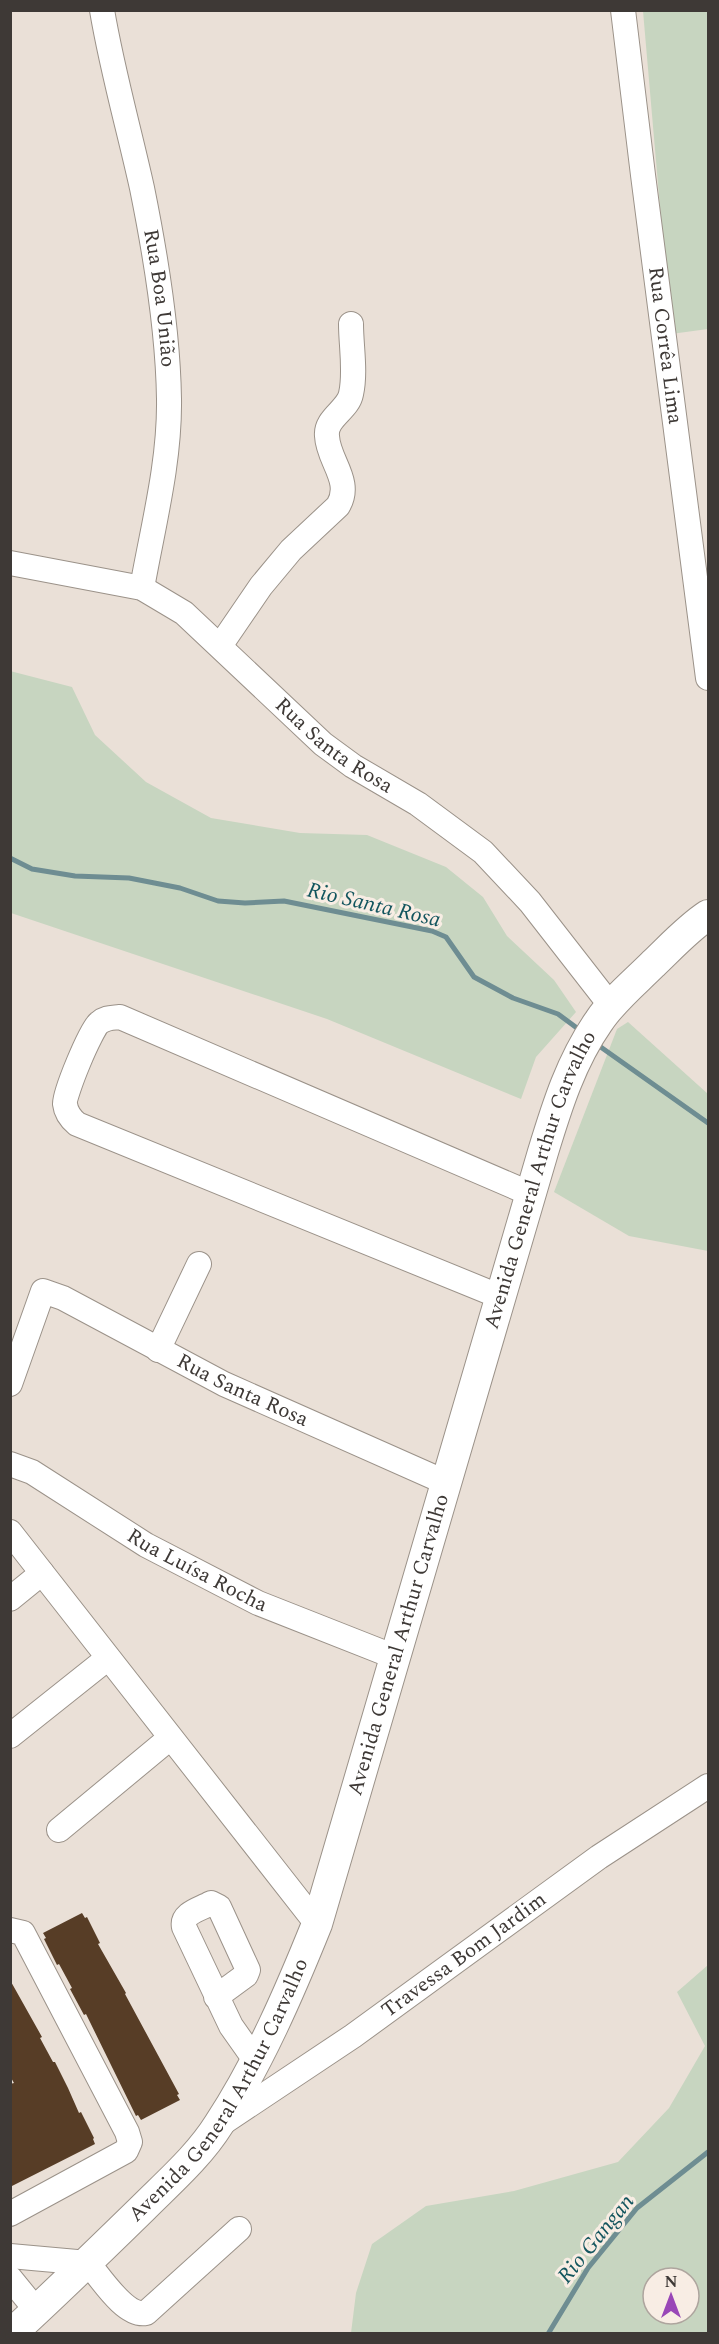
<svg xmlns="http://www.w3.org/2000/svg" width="719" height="2344" font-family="Spectral,serif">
  <rect width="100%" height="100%" fill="#eae0d7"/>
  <g fill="#c7d5c0" fill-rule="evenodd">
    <path d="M643 11H708V329L671 334Z"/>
    <path d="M10 671 72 687 95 735 146 782 211 818 300 833 367 835 446 867 483 897 507 936 554 980 576 1012 536 1057 521 1099 327 1019 11 913Z"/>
    <path d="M628 1022 708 1094V1251L629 1236 554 1192 617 1029Z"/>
    <path d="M708 1965V2333H351L356 2293 372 2244 426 2206 514 2191 618 2162 669 2108 705 2046 677 1992ZM653 2278H689V2314H653Z"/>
  </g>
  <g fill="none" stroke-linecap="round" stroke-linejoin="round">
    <g stroke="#6e8d92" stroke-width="5">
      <path d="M10 858 32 869 75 876 129 878 180 888 218 901 245 903 284 901 432 931 446 937 474 977 513 998 558 1014 581 1031"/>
      <path d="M595 1043 708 1123"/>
      <path d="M548 2334 588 2268 637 2208 708 2152"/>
    </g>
  </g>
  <g fill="#573d26">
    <path d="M82 1913 85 1918 87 1917 100 1943 98 1944 126 1993 125 1994 179 2094 177 2095 180 2100 141 2120 138 2115 136 2116 86 2014 84 2015 70 1989 72 1988 59 1964 57 1965 44 1939 46 1938 43 1933Z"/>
    <path d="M10 1980 42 2037 40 2038 53 2062H55L68 2088 79 2113 81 2112 94 2138 93 2139 95 2144 10 2187V2084L14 2083 10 2076Z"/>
  </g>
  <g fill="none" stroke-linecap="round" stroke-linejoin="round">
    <defs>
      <g id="minor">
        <path id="s1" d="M102 10C112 70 129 129 142 188 156 257 168 329 169 399 170 462 153 526 142 588"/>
        <path id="s2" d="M623 10 643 175 708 678"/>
        <path id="s3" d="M10 563 142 588 184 613 323 744 353 766 418 804 483 852 530 902 611 1006"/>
        <path d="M220 646 261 586 291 550 338 506C353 481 328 461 327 436 325 418 348 410 351 394 356 372 351 346 351 324"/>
        <path d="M501 1297 77 1124C71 1119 66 1113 65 1104 64 1094 91 1029 99 1023 106 1017 112 1018 120 1017L531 1194"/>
        <path d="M158 1350 199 1264"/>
        <path id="s4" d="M10 1384 43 1291 63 1298 224 1384 447 1483"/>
        <path id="s5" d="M10 1464 32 1472 146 1545 258 1603 395 1657"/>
        <path d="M10 1532 317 1924"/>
        <path d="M10 1599 42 1573"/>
        <path d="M10 1736 108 1658"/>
        <path d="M59 1830 170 1738"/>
        <path d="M10 1930 23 1933 127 2132 130 2142 126 2151 10 2214"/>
        <path d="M216 1997 246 1975 248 1970 219 1907 211 1903C201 1909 181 1913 184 1927L231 2026 255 2060"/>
        <path id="s6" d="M221 2124 353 2036 599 1857 708 1786"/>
        <path d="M10 2256 88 2263C101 2278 125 2317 146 2313L239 2229"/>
        <path d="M10 2278 36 2310"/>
      </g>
      <g id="major">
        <path id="s7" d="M11 2334C56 2293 99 2251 143 2208 169 2182 199 2156 219 2124 259 2063 290 1991 317 1924L543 1152C557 1106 571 1061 599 1021 613 1000 635 982 653 964 670 948 688 928 708 915"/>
      </g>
    </defs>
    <use href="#minor" stroke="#9b9289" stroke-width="26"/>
    <use href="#major" stroke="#9b9289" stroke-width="32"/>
    <use href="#minor" stroke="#fff" stroke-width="24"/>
    <use href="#major" stroke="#fff" stroke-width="30"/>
  </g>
  <g text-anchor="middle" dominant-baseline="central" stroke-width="6" stroke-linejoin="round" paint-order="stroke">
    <g font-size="21" fill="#3e3936" stroke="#f8ede4">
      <text stroke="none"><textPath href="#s1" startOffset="294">Rua Boa União</textPath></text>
      <text stroke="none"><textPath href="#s2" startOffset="338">Rua Corrêa Lima</textPath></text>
      <text stroke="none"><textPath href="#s3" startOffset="384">Rua Santa Rosa</textPath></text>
      <text stroke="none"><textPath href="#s7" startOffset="1296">Avenida General Arthur Carvalho</textPath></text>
      <text stroke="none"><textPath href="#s4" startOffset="322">Rua Santa Rosa</textPath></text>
      <text stroke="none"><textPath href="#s5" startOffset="216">Rua Luísa Rocha</textPath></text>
      <text stroke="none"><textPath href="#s7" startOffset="810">Avenida General Arthur Carvalho</textPath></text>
      <text stroke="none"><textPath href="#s6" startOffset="296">Travessa Bom Jardim</textPath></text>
      <text stroke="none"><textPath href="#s7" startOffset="324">Avenida General Arthur Carvalho</textPath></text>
    </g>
    <g font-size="22" font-style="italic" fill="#13555e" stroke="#f8ede4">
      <text transform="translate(374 905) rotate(13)">Rio Santa Rosa</text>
      <text transform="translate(596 2239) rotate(-51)">Rio Gangan</text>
    </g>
  </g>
  <rect width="719" height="2344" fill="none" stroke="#3e3936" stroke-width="24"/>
  <g transform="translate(671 2296)"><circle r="28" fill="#f8ede4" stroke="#aea59e" stroke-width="1.5"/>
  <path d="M0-4.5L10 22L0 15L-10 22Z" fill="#9947b7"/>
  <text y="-9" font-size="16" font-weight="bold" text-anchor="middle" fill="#3e3936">N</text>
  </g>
</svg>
